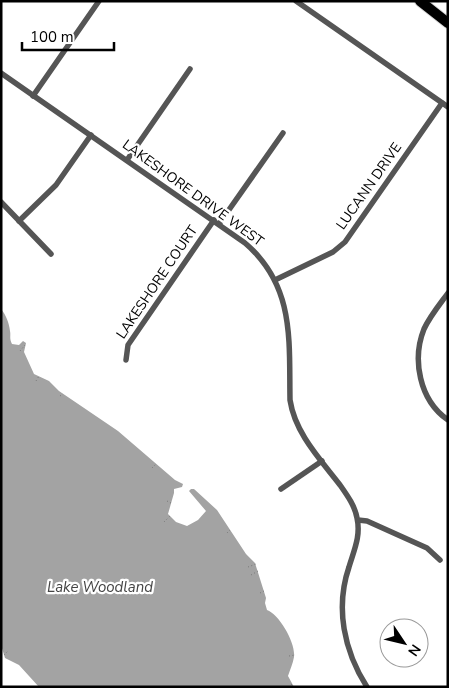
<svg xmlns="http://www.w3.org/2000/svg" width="449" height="688" font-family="'Nunito Sans',sans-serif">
  <rect width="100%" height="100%" fill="#fff"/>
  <path fill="#a3a3a3" d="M1 309C6 315 9 323 10 331 11 336 9 338 12 344L19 345 23 341 26 343 24 352 34 374 49 381 59 391 118 431 175 480 183 484 182 487 174 489V493L168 514 176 522 187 526 198 520 206 511 189 491 191 489H194L217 510 246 554 255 563 266 598 265 603 267 610C279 614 296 643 294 657 293 663 290 670 288 676L294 687H39L19 665 5 658 1 645Z"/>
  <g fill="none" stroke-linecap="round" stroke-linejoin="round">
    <defs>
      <path id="highway" d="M420 1 448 23"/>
    </defs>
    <use href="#highway" stroke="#dbdbdb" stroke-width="12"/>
    <g stroke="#777" stroke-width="1" stroke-dasharray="1 2.5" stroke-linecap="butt">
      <path d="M20 351 25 345"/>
      <path d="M36 381 39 376"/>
      <path d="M60 396 63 394"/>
      <path d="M152 468 156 464"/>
      <path d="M167 501 171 503"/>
      <path d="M164 522 170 516"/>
      <path d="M227 533 230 530"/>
      <path d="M248 567 256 564"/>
      <path d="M251 575 258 571"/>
      <path d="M260 593 264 591"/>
      <path d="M4 655 8 651"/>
      <path d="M289 656 295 655"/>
      <path d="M291 685 292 684"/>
    </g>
    <g stroke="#555" stroke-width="5.5">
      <path d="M296 1 448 107"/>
      <path d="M1 73 245 243C295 286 289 340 290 400 295 433 320 459 340 485 347 495 355 506 357 518 361 536 354 550 349 567 335 608 344 651 367 687"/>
      <path d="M33 96 99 1"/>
      <path d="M127 160 190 69"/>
      <path d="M1 202 51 254"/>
      <path d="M19 221 56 185 91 135"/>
      <path d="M219 224 283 133"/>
      <path d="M275 280 333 252 345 242 442 103"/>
      <path d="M448 293C440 304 430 316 424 329 412 359 419 400 448 420"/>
      <path d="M126 360 128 345 214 220"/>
      <path d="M281 489 322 461"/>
      <path d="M358 520 367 521 427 548 440 560"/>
    </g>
    <use href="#highway" stroke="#000" stroke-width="10"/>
  </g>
  <g text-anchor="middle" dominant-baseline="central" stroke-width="4.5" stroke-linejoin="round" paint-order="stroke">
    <g font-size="14" fill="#000" stroke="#fff">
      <text transform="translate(369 186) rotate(-55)">LUCANN DRIVE</text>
      <text transform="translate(193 193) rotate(36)">LAKESHORE DRIVE WEST</text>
      <text transform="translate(157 282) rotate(-56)">LAKESHORE COURT</text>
    </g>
    <g font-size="15" font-style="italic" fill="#444" stroke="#fff">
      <text x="100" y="587">Lake Woodland</text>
    </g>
  </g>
  <rect width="449" height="688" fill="none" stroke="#000000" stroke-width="5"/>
  <g transform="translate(404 643) rotate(125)"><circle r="24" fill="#ffffff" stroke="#999999"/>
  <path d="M0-4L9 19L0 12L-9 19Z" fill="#000000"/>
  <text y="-8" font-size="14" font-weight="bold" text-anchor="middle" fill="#000000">N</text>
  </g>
  <path d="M22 42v8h92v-8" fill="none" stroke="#000000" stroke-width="2.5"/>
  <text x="30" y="42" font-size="15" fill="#000000" stroke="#ffffff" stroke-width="4" paint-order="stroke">100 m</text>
</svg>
